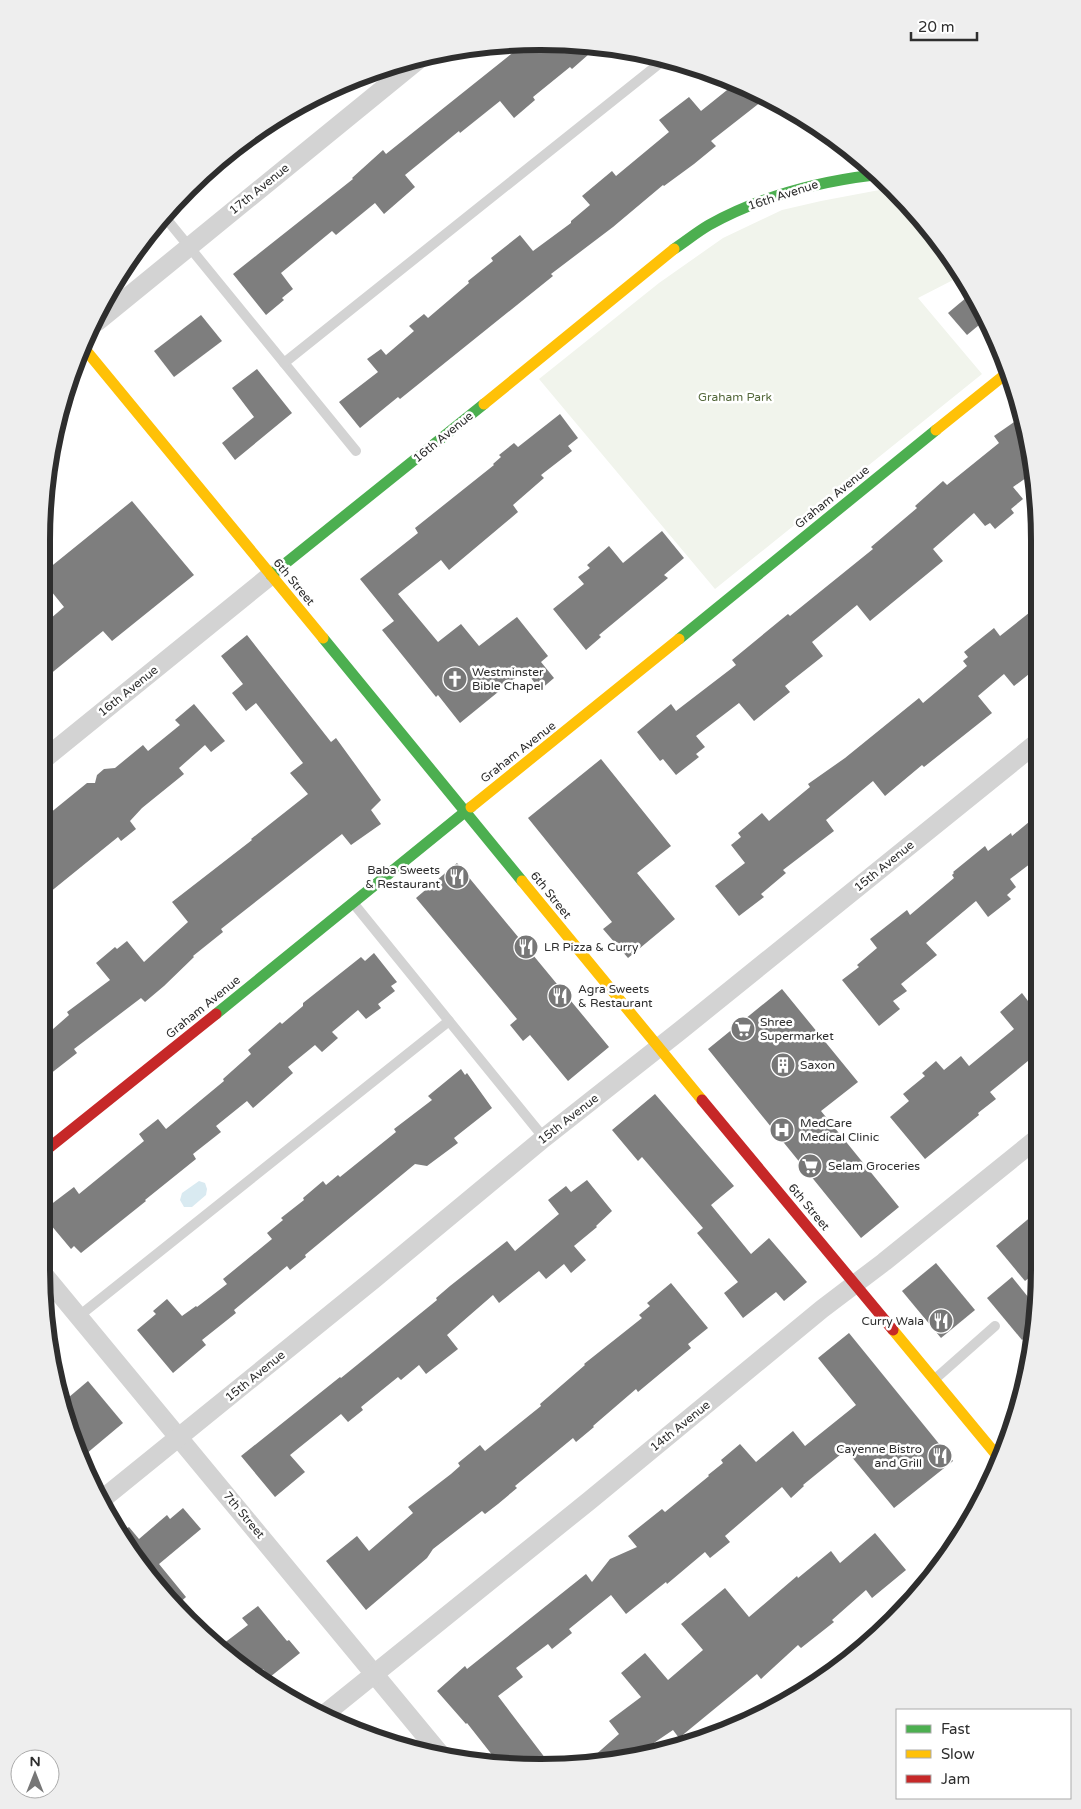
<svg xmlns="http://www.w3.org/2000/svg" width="1081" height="1809" font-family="'Varela Round',sans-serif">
  <rect width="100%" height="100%" fill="#fff"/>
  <path fill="#f1f4ec" d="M890 188 916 211 955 266V279L918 298 982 374 715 589 539 379 659 283 723 238 782 210 821 201Z"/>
  <path fill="#d9eaf1" d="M199 1181 205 1183 207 1189 206 1195 192 1207H184L180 1200 182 1193Z"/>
  <g fill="#7e7e7e">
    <path d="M541 41 597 47 572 69 570 67 533 97 535 100 514 118 500 101 460 133 459 131 405 175 415 187 384 214 375 203 336 235 332 231 281 273 293 289 282 298 284 300 266 315 233 274 353 179 352 178 383 150 386 154 525 43Z"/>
    <path d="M737 82 766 98 711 141 716 146 694 164 664 186 663 185 613 227 551 274 553 276 400 399 398 397 360 428 339 402 378 372 367 359 381 349 386 355 414 331 409 326 424 314 428 318 469 283 468 281 493 261 491 258 520 235 533 251 571 223V221L590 205 582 196 612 171 616 176 669 132 659 120 689 97 701 111Z"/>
    <path d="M973 292 985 320 967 335 948 313Z"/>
    <path d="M201 315 222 341 174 377 154 351Z"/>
    <path d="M257 369 292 413 235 460 222 443 254 417 232 388Z"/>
    <path d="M560 414 578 438 568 446 572 451 541 475 544 478 513 505 518 512 449 570 441 560 398 594 438 642 461 624 479 646 517 617 548 656 541 662 554 678 540 690 525 670 460 723 438 695 436 697 382 630 394 621 360 579 418 533 415 528 494 465 493 464 501 457 499 455 514 443 518 447Z"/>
    <path d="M1017 420 1026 432 1033 473 1013 487 1023 499 1011 509 1014 513 995 529 990 523 985 526 974 513 933 549 943 561 870 621 857 605 812 642 823 656 785 686 790 692 754 721 739 703 696 736 705 747 696 754 699 757 676 775 663 759 660 761 637 732 671 704 676 711 736 665 732 660 788 614 790 616 873 549 871 547 917 508 915 506 943 481 947 485 999 443 994 436Z"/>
    <path d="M132 501 194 575 112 641 103 631 43 680V625L64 607 43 581V573Z"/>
    <path d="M662 531 684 558 664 575 668 578 599 635 601 637 586 650 553 609 584 584 578 577 590 568 587 565 609 546 623 563Z"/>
    <path d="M1039 605V666L1014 686 1004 674 978 696 992 713 924 767 922 765 885 796 873 781 826 820 834 831 783 870 786 873 761 894 764 897 739 916 715 886 745 863 731 845 741 837 738 833 762 813 769 821 810 787 808 784 845 758 919 698 923 703 967 666 963 661 968 657 964 652 994 628 1000 636Z"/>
    <path d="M247 635 331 742 336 738 381 800 371 810 381 824 351 845 342 834 221 929 223 932 193 956 194 957 164 986 145 1002 141 998 74 1049 77 1053 45 1078 44 1037 69 1015 67 1012 110 980 96 963 115 947 117 949 127 941 144 962 188 922 172 902 252 840 251 839 308 794 290 773 303 763 256 703 246 711 232 693 243 684 221 656Z"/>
    <path d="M194 704 225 741 211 752 205 745 179 768 184 774 142 808 130 821 136 829 121 841 118 837 44 897V818L87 783H95L97 775 104 769 115 768 143 745 148 751 180 725 175 720Z"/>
    <path d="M601 759 671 846 637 873 675 919 628 958 603 929 612 922 528 818Z"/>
    <path d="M1029 822 1039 835V857L1010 879 1016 887 1007 895 1011 899 988 917 976 901 926 943 937 955 901 984 907 991 893 1001 900 1009 879 1026 842 980 859 967 857 965 877 948 870 939 907 910 910 915 954 878 952 875 954 873 953 872 985 846 988 851 1011 833 1012 836Z"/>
    <path d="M457 863 609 1047 568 1081 530 1035 523 1041 510 1025 517 1019 416 898Z"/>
    <path d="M374 953 397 982 391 986 395 991 378 1004 381 1008 366 1019 358 1010 332 1032 338 1038 322 1052 315 1045 288 1067 293 1073 253 1108 247 1101 216 1126 221 1132 193 1154 196 1159 145 1200 146 1201 81 1253 74 1246 71 1249 45 1218V1209L74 1187 79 1194 144 1141 139 1134 158 1119 166 1129 224 1081 223 1079 251 1054 248 1050 280 1022 282 1024 303 1006V1003L361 957 365 961Z"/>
    <path d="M782 989 858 1082 821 1111 899 1207 861 1238 708 1049Z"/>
    <path d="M1022 993 1031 1005 1039 998V1052L990 1092 996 1099 978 1113 979 1115 925 1159 890 1117 909 1101 903 1094 925 1076 922 1073 936 1061 944 1070 961 1056 969 1066 1014 1029 1000 1012Z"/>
    <path d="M461 1069 465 1075 467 1073 492 1108 454 1138 458 1143 427 1166 415 1164 305 1255 306 1257 290 1270 287 1266 234 1310 236 1313 202 1340 206 1345 173 1373 137 1330 156 1314 153 1311 167 1299 182 1316 196 1306 197 1307 227 1284 223 1279 272 1239 267 1233 283 1220 281 1218 304 1200 303 1198 323 1181 326 1185 338 1175 340 1177 396 1132 394 1129 432 1100 428 1096Z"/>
    <path d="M655 1094 734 1186 711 1205 751 1254 769 1238 807 1282 784 1301 776 1292 743 1318 724 1293 738 1282 697 1233 703 1228 642 1157 638 1161 612 1130Z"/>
    <path d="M587 1180 612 1211 596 1226 597 1227 574 1246 586 1260 571 1273 564 1264 546 1279 539 1271 499 1303 493 1295 447 1335 458 1349 426 1374 419 1365 401 1380 398 1377 361 1407 363 1410 348 1422 341 1414 290 1455 305 1472 275 1497 241 1456 340 1377 341 1378 437 1300 436 1298 450 1286 507 1241 515 1251 559 1214 548 1200 566 1186 571 1192Z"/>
    <path d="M1039 1210V1270L1025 1281 996 1246Z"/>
    <path d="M936 1263 975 1310 941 1338 902 1291Z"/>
    <path d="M1012 1277 1037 1308 1033 1331 1022 1340 987 1298Z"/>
    <path d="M671 1283 708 1328 688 1344 691 1348 638 1392 636 1389 593 1426 594 1427 576 1442 573 1438 515 1486 517 1488 498 1504 485 1514 482 1511 433 1549 427 1558 366 1610 326 1561 357 1536 369 1551 413 1513 408 1507 451 1474 460 1466 458 1463 480 1445 485 1451 541 1406 540 1404 585 1365 584 1364 642 1318 639 1315 650 1306 647 1303Z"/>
    <path d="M849 1333 953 1461 894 1508 846 1450 803 1485 804 1486 791 1498 782 1487 725 1536 730 1542 710 1558 705 1552 667 1584 666 1582 626 1614 611 1595 569 1629 572 1633 552 1649 548 1644 516 1668 523 1677 498 1696 552 1767 500 1765 467 1723 466 1724 437 1691 465 1666 467 1669 586 1574 592 1582 610 1559 637 1547 628 1536 662 1509 665 1512 709 1476 708 1475 723 1463 721 1460 740 1444 756 1462 793 1431 805 1446 856 1405 818 1358Z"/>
    <path d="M88 1381 123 1423 80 1459 68 1429 62 1403Z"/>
    <path d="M183 1508 201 1529 159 1564 186 1597 177 1605 144 1572 120 1533 129 1527 139 1539 167 1515 170 1519Z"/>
    <path d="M875 1533 906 1570 872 1598 866 1590 832 1620 834 1622 801 1648 798 1645 761 1679 757 1674 679 1738 673 1730 633 1757 606 1763 584 1765 619 1734 609 1721 641 1697 621 1673 645 1653 668 1680 703 1650 681 1624 725 1588 749 1617 797 1576 798 1578 831 1551 840 1563Z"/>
    <path d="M258 1606 287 1641 289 1640 300 1653 270 1677 263 1669 261 1670 259 1669 252 1674 237 1665 219 1647 248 1625 242 1618Z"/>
  </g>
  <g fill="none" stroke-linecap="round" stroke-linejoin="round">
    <g stroke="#d3d3d3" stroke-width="10">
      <path d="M164 216 356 451"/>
      <path d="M284 363 665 59"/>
      <path d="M354 904 544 1138"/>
      <path d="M79 1316 449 1021"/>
      <path d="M935 1379 995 1326"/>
    </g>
    <g stroke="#d3d3d3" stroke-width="19">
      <path d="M97 322 422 57"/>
      <path d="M43 760 271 575"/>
      <path d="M45 1276 442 1756"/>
      <path d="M100 1501 374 1279 544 1138 681 1030 1039 741"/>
      <path d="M321 1717 589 1501 822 1309 884 1262 1039 1137"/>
    </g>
    <g stroke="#4caf50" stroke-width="11">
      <path d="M674 249C686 241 697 232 709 225 761 196 816 182 874 175"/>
      <path d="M271 575 484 404"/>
      <path d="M323 638 522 881"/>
      <path d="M679 639 936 430"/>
      <path d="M216 1014 471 807"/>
    </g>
    <g stroke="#ffc107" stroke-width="11">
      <path d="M84 348 323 638"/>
      <path d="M484 404 674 249"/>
      <path d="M936 430 1007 373"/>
      <path d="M471 807 679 639"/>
      <path d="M522 881 702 1100"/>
      <path d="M893 1330 999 1458"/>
    </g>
    <g stroke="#c62828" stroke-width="11">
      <path d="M702 1100 893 1330"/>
      <path d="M45 1151 216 1014"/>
    </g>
  </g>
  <defs>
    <symbol id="church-disc" viewBox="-11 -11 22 22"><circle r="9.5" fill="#777" stroke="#fff"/><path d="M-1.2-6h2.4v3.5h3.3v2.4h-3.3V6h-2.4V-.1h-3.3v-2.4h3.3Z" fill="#fff"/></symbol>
    <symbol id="restaurant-disc" viewBox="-11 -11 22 22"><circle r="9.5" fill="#777" stroke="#fff"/><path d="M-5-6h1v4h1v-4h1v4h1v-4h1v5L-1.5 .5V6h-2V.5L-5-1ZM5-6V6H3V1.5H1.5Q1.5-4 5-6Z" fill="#fff"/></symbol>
    <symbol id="supermarket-disc" viewBox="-11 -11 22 22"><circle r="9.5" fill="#777" stroke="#fff"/><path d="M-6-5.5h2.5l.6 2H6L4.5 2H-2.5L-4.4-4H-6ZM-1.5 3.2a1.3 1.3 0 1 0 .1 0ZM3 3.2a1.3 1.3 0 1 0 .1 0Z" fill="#fff"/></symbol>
    <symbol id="building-disc" viewBox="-11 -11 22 22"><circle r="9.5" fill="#777" stroke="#fff"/><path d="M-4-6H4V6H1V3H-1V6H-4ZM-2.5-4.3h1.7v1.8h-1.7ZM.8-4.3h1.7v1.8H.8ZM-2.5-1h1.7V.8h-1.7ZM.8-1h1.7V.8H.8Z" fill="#fff"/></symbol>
    <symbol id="hospital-disc" viewBox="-11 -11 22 22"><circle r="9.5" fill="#777" stroke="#fff"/><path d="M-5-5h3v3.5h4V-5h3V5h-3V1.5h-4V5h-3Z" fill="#fff"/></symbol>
  </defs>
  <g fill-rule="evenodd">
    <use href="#church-disc" x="441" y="665" width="28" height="28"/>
    <use href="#restaurant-disc" x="443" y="863" width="28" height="28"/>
    <use href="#restaurant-disc" x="512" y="933" width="28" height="28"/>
    <use href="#restaurant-disc" x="546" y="982" width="28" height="28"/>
    <use href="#supermarket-disc" x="729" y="1015" width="28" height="28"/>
    <use href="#building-disc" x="769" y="1051" width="28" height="28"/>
    <use href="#hospital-disc" x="768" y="1116" width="28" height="28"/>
    <use href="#supermarket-disc" x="796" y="1152" width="28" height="28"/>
    <use href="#restaurant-disc" x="927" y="1307" width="28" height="28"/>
    <use href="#restaurant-disc" x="926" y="1442" width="28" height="28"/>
  </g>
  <g text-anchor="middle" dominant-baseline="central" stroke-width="5" stroke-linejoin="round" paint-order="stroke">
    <g font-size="12" fill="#2e2e2e" stroke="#fff">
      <text transform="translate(259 189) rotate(-39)">17th Avenue</text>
      <text transform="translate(783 195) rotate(-18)">16th Avenue</text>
      <text transform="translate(443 437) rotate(-39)">16th Avenue</text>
      <text transform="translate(832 497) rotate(-39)">Graham Avenue</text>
      <text transform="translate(294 582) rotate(50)">6th Street</text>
      <text transform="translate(128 691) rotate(-39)">16th Avenue</text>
      <text transform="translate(518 752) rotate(-38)">Graham Avenue</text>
      <text transform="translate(884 866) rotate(-39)">15th Avenue</text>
      <text transform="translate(551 895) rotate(51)">6th Street</text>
      <text transform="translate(203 1007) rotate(-39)">Graham Avenue</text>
      <text transform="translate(568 1119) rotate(-38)">15th Avenue</text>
      <text transform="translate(809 1207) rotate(50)">6th Street</text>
      <text transform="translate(255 1376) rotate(-39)">15th Avenue</text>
      <text transform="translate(680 1426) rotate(-39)">14th Avenue</text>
      <text transform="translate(244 1515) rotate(50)">7th Street</text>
    </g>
    <g font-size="12" fill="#55693c" stroke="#fff">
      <text x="735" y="397">Graham Park</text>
    </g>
    <g font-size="12" fill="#2e2e2e" stroke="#fff" text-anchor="start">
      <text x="472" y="672">Westminster<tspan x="472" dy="14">Bible Chapel</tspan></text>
      <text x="440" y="870" text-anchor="end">Baba Sweets<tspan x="440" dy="14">&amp; Restaurant</tspan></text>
      <text x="544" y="947">LR Pizza &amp; Curry</text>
      <text x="578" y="989">Agra Sweets<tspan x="578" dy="14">&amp; Restaurant</tspan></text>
      <text x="760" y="1022">Shree<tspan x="760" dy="14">Supermarket</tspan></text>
      <text x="800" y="1065">Saxon</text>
      <text x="800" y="1123">MedCare<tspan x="800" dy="14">Medical Clinic</tspan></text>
      <text x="828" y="1166">Selam Groceries</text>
      <text x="924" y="1321" text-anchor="end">Curry Wala</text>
      <text x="922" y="1449" text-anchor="end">Cayenne Bistro<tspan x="922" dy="14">and Grill</tspan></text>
    </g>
  </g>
  <path d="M0 0H1081V1809H0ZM540 50H541A490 490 0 0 1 1031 540V1269A490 490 0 0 1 541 1759H540A490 490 0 0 1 50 1269V540A490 490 0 0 1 540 50Z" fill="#eee" fill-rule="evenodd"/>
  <path fill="none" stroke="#2e2e2e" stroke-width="6" d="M540 50H541A490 490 0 0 1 1031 540V1269A490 490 0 0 1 541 1759H540A490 490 0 0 1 50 1269V540A490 490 0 0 1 540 50Z"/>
  <rect x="896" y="1709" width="175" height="90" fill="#ffffff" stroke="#ababab"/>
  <rect x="906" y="1725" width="25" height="8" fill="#4caf50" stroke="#ababab"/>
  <text x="941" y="1734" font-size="15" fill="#2e2e2e">Fast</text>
  <rect x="906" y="1750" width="25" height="8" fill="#ffc107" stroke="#ababab"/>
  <text x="941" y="1759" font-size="15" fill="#2e2e2e">Slow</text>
  <rect x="906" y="1775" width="25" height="8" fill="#c62828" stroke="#ababab"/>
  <text x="941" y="1784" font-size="15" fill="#2e2e2e">Jam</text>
  <g transform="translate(35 1774)"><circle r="24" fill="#ffffff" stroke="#ababab"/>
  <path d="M0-4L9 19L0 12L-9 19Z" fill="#777777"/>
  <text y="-8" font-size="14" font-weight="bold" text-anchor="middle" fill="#2e2e2e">N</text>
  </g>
  <path d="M911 32v8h66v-8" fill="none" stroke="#2e2e2e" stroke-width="2.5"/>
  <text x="918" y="32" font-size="15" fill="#2e2e2e" stroke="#ffffff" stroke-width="4" paint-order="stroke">20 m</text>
</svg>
